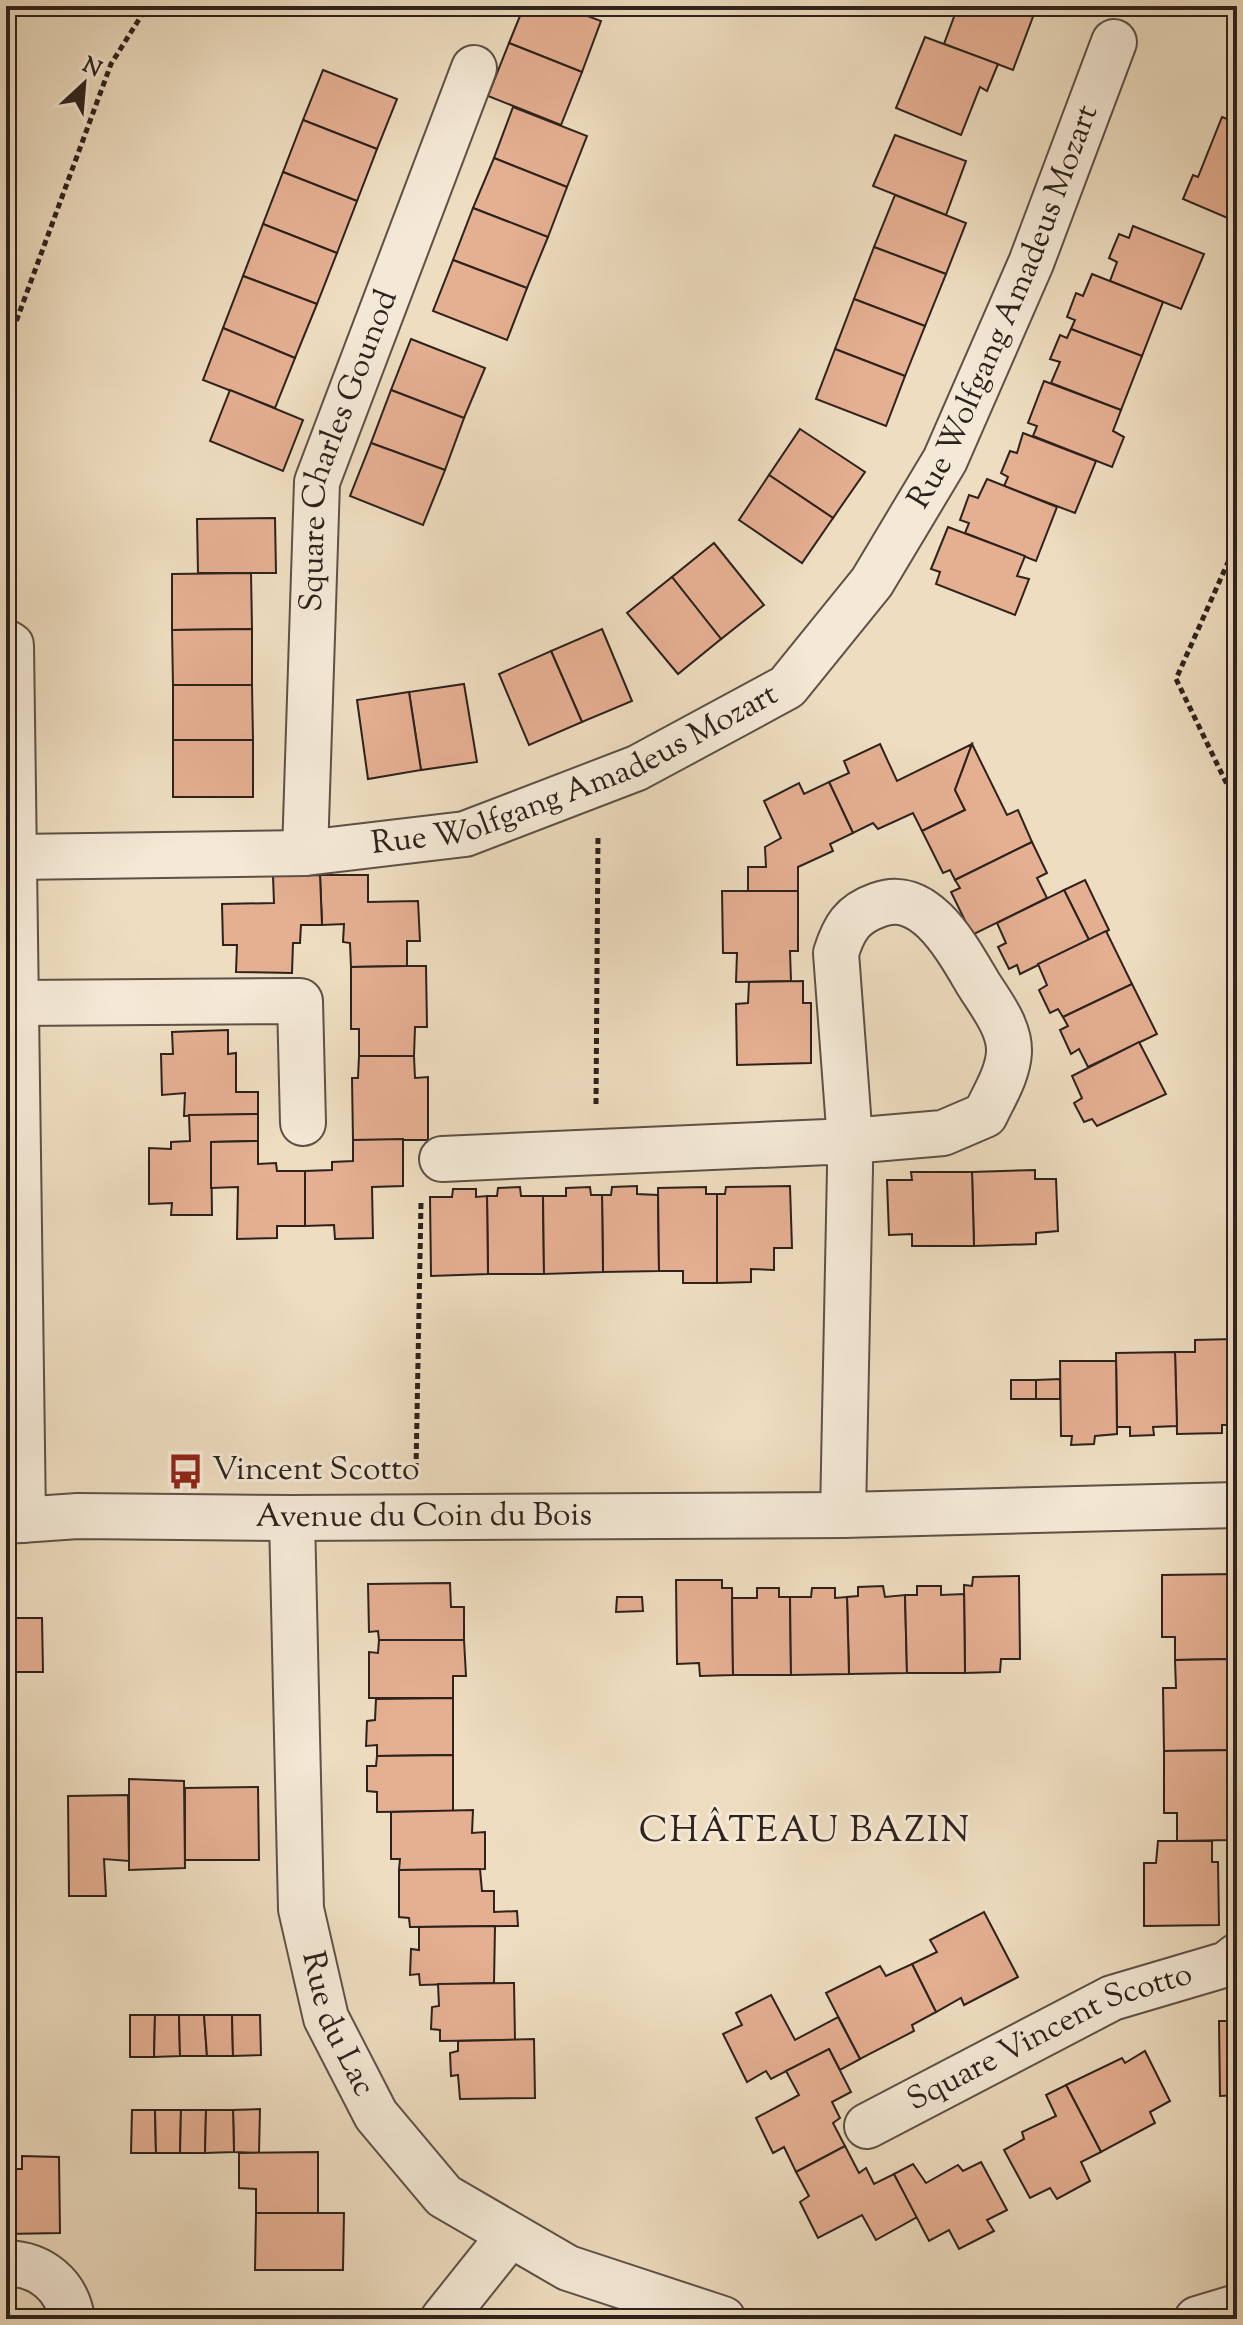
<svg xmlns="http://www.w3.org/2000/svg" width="1243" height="2325" font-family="'Sorts Mill Goudy',serif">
  <rect width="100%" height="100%" fill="#eeddc0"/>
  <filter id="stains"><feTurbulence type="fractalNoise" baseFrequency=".0025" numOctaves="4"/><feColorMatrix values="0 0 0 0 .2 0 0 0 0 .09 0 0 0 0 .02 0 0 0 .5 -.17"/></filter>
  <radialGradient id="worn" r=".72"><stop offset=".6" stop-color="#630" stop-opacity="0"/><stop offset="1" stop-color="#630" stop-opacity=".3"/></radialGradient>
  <g fill="#e5af92" stroke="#2d221d" stroke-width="2">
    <path d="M524 6H561L601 21 582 72 509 43Z"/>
    <path d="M958 6H1037L1013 70 944 44Z"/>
    <path d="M925 37 998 64 987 91 980 87 961 135 896 108Z"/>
    <path d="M509 43 582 72 561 125 488 96Z"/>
    <path d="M323 70 397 99 377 149 303 120Z"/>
    <path d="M513 107 587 136 567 187 494 158Z"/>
    <path d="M1222 117 1237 123V222L1183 199 1193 175 1198 177Z"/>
    <path d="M303 120 377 149 357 201 283 172Z"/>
    <path d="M895 135 966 161 946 215 873 186Z"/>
    <path d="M494 158 567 187 548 237 473 208Z"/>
    <path d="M283 172 357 201 337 253 263 224Z"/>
    <path d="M895 195 966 223 946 274 874 247Z"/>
    <path d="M473 208 548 237 527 288 453 260Z"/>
    <path d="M263 224 337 253 317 304 243 276Z"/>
    <path d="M1133 226 1204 254 1181 309 1110 281 1117 262 1109 258 1119 234 1129 238Z"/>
    <path d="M874 247 946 274 925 326 854 299Z"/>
    <path d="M453 260 527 288 507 340 433 311Z"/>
    <path d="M1092 274 1163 302 1142 356 1071 329 1075 320 1067 317 1076 293 1083 296Z"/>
    <path d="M243 276 317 304 295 358 223 328Z"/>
    <path d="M854 299 925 326 905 376 835 349Z"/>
    <path d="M223 328 295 358 275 408 203 380Z"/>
    <path d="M1071 329 1142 356 1121 410 1051 383 1060 362 1050 359 1060 335 1067 338Z"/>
    <path d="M411 339 485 368 464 418 391 390Z"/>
    <path d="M835 349 905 376 886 426 816 399Z"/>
    <path d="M1044 381 1121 410 1113 431 1124 437 1112 467 1033 436 1037 426 1028 423Z"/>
    <path d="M230 390 303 420 283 471 210 441Z"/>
    <path d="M391 390 464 418 445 470 371 443Z"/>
    <path d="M800 429 865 472 833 518 769 475Z"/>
    <path d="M1023 433 1096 461 1075 513 1004 486 1008 477 1001 473 1010 451 1017 453Z"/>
    <path d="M371 443 445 470 423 525 350 496Z"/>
    <path d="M769 475 833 518 802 563 739 520Z"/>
    <path d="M987 479 1057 507 1036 561 965 533 969 523 960 520 969 495 978 498Z"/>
    <path d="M275 518 276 573H198L197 519Z"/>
    <path d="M948 527 1025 556 1017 576 1029 579 1015 615 936 584 940 572 931 569Z"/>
    <path d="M714 543 764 605 721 639 672 577Z"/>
    <path d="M251 573 252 629 172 630V574Z"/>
    <path d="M672 577 721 639 678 674 627 613Z"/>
    <path d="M252 629V685H173L172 630Z"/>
    <path d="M602 629 632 701 582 722 551 651Z"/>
    <path d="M551 651 582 722 529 745 499 674Z"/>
    <path d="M464 684 477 762 421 770 409 692Z"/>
    <path d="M173 685H252L253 740H173Z"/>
    <path d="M409 692 421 770 368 779 357 700Z"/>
    <rect x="173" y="740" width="80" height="57"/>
    <path d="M880 744 897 781 972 744 955 790 965 810 922 831 913 813 878 829 873 823 853 833 829 782 849 773 844 761Z"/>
    <path d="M972 744 1007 815 1018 810 1032 842 955 880 950 870 943 873 922 831 965 810 955 790Z"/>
    <path d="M829 782 853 833 830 844 833 851 798 867V891L748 892V867H766L765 847 781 838 764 801 799 783 804 794Z"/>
    <path d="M1032 842 1047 873 1037 878 1047 898 972 935 951 892 960 888 955 880Z"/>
    <path d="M320 875H368V902L418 901 420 941H407V966L351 967 350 943 343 942 344 924 322 925Z"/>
    <path d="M320 875 322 925H301L300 943H293L292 973 236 972 237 945H223L222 904 274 903 273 876Z"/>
    <path d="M1085 880 1109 930 1089 940 1064 890Z"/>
    <path d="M1064 890 1089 940 1020 974 1017 965 1009 969 998 947 1006 943 997 923Z"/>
    <path d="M722 891H798V951H790L791 981 736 982 737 953H723Z"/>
    <path d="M1106 931 1132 984 1063 1017 1058 1009 1050 1013 1039 990 1047 985 1038 964Z"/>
    <path d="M407 966H426L427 1027H415L414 1056H359V1029H351V967Z"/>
    <path d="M803 981V1003H811V1063L737 1065 736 1004 748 1003 749 982Z"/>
    <path d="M1132 984 1157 1034 1088 1067 1079 1049 1071 1054 1060 1030 1068 1026 1063 1017Z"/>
    <path d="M228 1030V1054L236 1053V1092H258V1114L184 1116 185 1093 162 1095 161 1054H173L172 1032Z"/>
    <path d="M1139 1042 1166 1094 1097 1126 1092 1119 1084 1122 1074 1103 1082 1098 1072 1076Z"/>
    <path d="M359 1056H414L415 1078 428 1077V1140H353L352 1078H358Z"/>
    <path d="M258 1114V1141L211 1142 212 1215H171L172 1203 149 1204V1148L171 1149V1142L190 1141 189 1115Z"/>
    <path d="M403 1139V1186L372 1187 373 1238 335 1239 334 1225 305 1226V1171L332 1170V1162L353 1161V1140Z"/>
    <path d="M258 1141V1164L276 1163 277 1171H305V1226H277V1238L237 1239 238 1187 211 1188V1142Z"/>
    <path d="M1035 1170V1179H1056L1058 1231 1036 1233V1244L974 1246 972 1172Z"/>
    <path d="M911 1172H972L974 1246H912V1234L889 1235 887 1180H912Z"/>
    <path d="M637 1186V1194L658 1195 659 1271 603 1272 602 1195H611L612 1187Z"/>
    <path d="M790 1186 792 1248H774V1270L751 1269V1282L717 1283V1194H725L726 1187Z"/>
    <path d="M520 1187 521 1196H543L544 1274H488L487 1196H497L498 1188Z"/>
    <path d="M590 1187 591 1195H602L603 1272 544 1274 543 1196H566V1188Z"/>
    <path d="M706 1187V1194H717V1283H683V1271H659L658 1188Z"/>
    <path d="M453 1189H476V1197L487 1196 488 1274 431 1276 430 1197H452Z"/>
    <path d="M1232 1339H1237V1425H1233Z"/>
    <path d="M1232 1339 1233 1425H1222V1433L1177 1434 1175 1352H1195V1340Z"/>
    <path d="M1175 1352 1177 1426 1153 1427 1154 1435 1130 1436V1427H1117L1116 1353Z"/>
    <path d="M1060 1361H1116L1117 1434 1095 1436 1094 1444 1071 1445 1072 1436H1061Z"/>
    <path d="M1060 1379V1399H1036V1380Z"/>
    <rect x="1011" y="1380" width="25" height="19"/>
    <path d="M1236 1574V1637H1230V1659L1175 1660V1637H1162V1575Z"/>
    <path d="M1019 1576 1020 1659H1001L1000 1672 965 1673 964 1585 972 1586 973 1577Z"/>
    <path d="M676 1580H722V1588H732L733 1675 700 1676 699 1663 677 1664Z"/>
    <path d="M450 1583 451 1607H464V1640H379L378 1631 369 1632 368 1584Z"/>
    <path d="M883 1586 885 1597 905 1595 907 1673 849 1674 847 1597 858 1596V1587Z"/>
    <path d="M917 1586H941V1595L964 1594 965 1673H907L905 1595H917Z"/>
    <path d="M757 1588H779V1597H790L791 1675H733L732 1598H757Z"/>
    <path d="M812 1588H835V1598L847 1597 849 1674 791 1675 790 1597H811Z"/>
    <path d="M617 1597H642L643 1611 616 1612Z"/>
    <path d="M6 1609H13V1618H42L43 1672H14V1683H6Z"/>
    <path d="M379 1640H464L466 1676H453V1698H369V1652L378 1653Z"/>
    <path d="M1230 1659 1231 1684 1237 1685V1750L1164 1751 1163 1688H1176L1175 1660Z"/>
    <path d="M453 1698V1755L377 1756V1745L366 1746 367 1721 375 1720 376 1699Z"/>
    <path d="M1237 1750V1813H1233L1232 1840 1177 1841V1813H1164V1751Z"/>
    <path d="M453 1755V1811L377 1812V1792L367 1791V1766H376L377 1756Z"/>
    <path d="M129 1779 184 1781 185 1868 129 1870Z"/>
    <path d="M258 1787 259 1860H185V1788Z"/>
    <path d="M128 1795 129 1861 104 1859 106 1896H69L68 1796Z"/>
    <path d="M473 1810 472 1833 485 1832V1869L399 1870 400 1859H391V1812Z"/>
    <path d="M1158 1841H1212V1862H1218L1219 1925 1144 1926V1863H1156Z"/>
    <path d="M480 1869 482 1891H494V1912L517 1911 518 1926 410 1927 409 1918 399 1917V1870Z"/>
    <path d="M984 1912 1018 1977 964 2005 961 1998 936 2012 912 1964 937 1952 930 1940Z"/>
    <path d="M495 1926 494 1983 420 1985 419 1974 410 1975 411 1949 419 1950V1927Z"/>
    <path d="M912 1964 936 2012 912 2025 914 2031 860 2059 826 1993 880 1966 886 1976Z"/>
    <path d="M514 1983 515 2040 440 2041V2030L431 2029 432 2007 439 2006 438 1984Z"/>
    <path d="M771 1995 795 2040 838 2017 860 2059 840 2070 829 2049 771 2079 766 2071 747 2082 723 2034 742 2025 736 2013Z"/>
    <path d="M130 2015H155L154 2057H130Z"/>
    <path d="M155 2015H179L180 2056 154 2057Z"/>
    <path d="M179 2015H204L207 2056H180Z"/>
    <path d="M204 2015H232L233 2056H207Z"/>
    <path d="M232 2015H260L261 2055 233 2056Z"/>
    <path d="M1219 2021H1237V2095L1220 2096Z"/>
    <path d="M534 2039 535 2098 460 2099 458 2075 451 2076 450 2053 458 2051V2041Z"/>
    <path d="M829 2049 851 2092 832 2102 840 2118 833 2123 845 2146 796 2172 784 2147 773 2153 756 2118 799 2095 786 2071Z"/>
    <path d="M1145 2051 1170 2101 1150 2112 1155 2123 1101 2152 1066 2085 1122 2058 1125 2063Z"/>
    <path d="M1066 2085 1101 2152 1081 2162 1090 2181 1057 2199 1050 2188 1030 2198 1004 2150 1024 2139 1022 2132 1056 2116 1046 2095Z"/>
    <path d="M260 2109 259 2153 234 2152 233 2110Z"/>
    <path d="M132 2110H155L156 2153H131Z"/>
    <path d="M155 2110H181L180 2153H156Z"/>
    <path d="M181 2110H206L205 2153H180Z"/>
    <path d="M206 2110H233L234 2152 205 2153Z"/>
    <path d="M845 2146 859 2173 866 2168 874 2184 894 2174 917 2217 876 2240 862 2215 818 2238 800 2202 809 2196 796 2172Z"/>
    <path d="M318 2152V2213H256V2189L239 2188V2153Z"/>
    <path d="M22 2156 59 2157 60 2233 6 2234V2169H22Z"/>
    <path d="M981 2162 1007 2210 987 2220 994 2231 959 2249 949 2230 929 2241 894 2174 913 2164 926 2183 958 2165 963 2171Z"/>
    <path d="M256 2213H344L343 2270H255Z"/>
  </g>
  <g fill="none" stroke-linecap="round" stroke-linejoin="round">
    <defs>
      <g id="minor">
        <path d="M6 642 11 645 23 1520"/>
        <path id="s1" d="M305 853 317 482 474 68"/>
        <path id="s2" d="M14 857 305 853 465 834 637 768 787 687 872 582 945 460 1031 263 1114 42"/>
        <path d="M16 1003 300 1001 303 1123"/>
        <path d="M442 1159 850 1141 943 1133 985 1115C994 1096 1008 1074 1009 1052 1010 1028 991 1004 979 985 958 950 926 887 878 905 852 914 844 928 836 953L850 1141V1168L843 1515"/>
        <path id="s3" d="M292 1518 301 1909 326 2018 376 2115 444 2196 568 2268 723 2319"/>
        <path id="s4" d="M6 1521 78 1516 292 1518 843 1515 1237 1505"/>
        <path id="s5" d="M867 2126 1112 1998 1227 1964 1237 1956"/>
        <path d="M6 2263C41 2264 67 2285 72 2319"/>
        <path d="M443 2319 510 2235"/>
        <path d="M1197 2319 1237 2307"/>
      </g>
    </defs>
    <use href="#minor" stroke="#5d5146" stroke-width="48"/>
    <g stroke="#2d221d" stroke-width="5" stroke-dasharray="6 4" stroke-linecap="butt">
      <path d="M6 349 111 64 143 13 158 6"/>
      <path d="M1237 542 1176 679 1237 805"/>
      <path d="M596 1104 598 834"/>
      <path d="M416 1469 421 1203"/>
    </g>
    <use href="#minor" stroke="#f4e9d6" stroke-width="44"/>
  </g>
  <defs>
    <symbol id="bus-bare" viewBox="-9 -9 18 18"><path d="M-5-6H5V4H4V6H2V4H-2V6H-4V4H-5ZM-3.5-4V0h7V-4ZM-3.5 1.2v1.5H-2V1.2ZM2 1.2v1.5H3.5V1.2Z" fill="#8f2418" stroke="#f4e9d6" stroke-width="2.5" paint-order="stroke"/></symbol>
  </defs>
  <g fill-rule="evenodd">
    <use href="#bus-bare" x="160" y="1446" width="51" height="51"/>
  </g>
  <g text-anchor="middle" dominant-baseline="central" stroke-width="6" stroke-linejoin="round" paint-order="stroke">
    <g font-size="32" fill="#2d221d" stroke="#f4e9d6">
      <text stroke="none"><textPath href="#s2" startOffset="1248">Rue Wolfgang Amadeus Mozart</textPath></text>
      <text stroke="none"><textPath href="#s1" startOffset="408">Square Charles Gounod</textPath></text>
      <text stroke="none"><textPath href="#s2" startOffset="576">Rue Wolfgang Amadeus Mozart</textPath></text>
      <text stroke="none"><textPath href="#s4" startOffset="418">Avenue du Coin du Bois</textPath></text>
      <text stroke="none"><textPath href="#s3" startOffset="512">Rue du Lac</textPath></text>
      <text stroke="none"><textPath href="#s5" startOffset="204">Square Vincent Scotto</textPath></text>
    </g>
    <g font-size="32" fill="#2d221d" stroke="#f4e9d6" text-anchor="start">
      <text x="212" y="1471">Vincent Scotto</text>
    </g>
    <g font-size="36" letter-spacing="2" fill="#2d221d" stroke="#f4e9d6">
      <text x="805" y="1832">CHÂTEAU BAZIN</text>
    </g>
  </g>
  <rect width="1243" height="2325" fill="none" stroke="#eeddc0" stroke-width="32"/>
  <rect x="8" y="8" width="1227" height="2309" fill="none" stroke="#2d221d" stroke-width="4"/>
  <rect x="16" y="16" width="1211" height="2293" fill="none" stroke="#2d221d" stroke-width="2"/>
  <g transform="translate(84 84) rotate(26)" stroke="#f4e9d6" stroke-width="6" paint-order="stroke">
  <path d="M0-6L14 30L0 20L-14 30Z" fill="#2d221d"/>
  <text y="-12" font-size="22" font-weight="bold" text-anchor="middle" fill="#2d221d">N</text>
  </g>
  <rect width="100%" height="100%" filter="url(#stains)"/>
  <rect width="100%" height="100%" fill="url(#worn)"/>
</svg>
